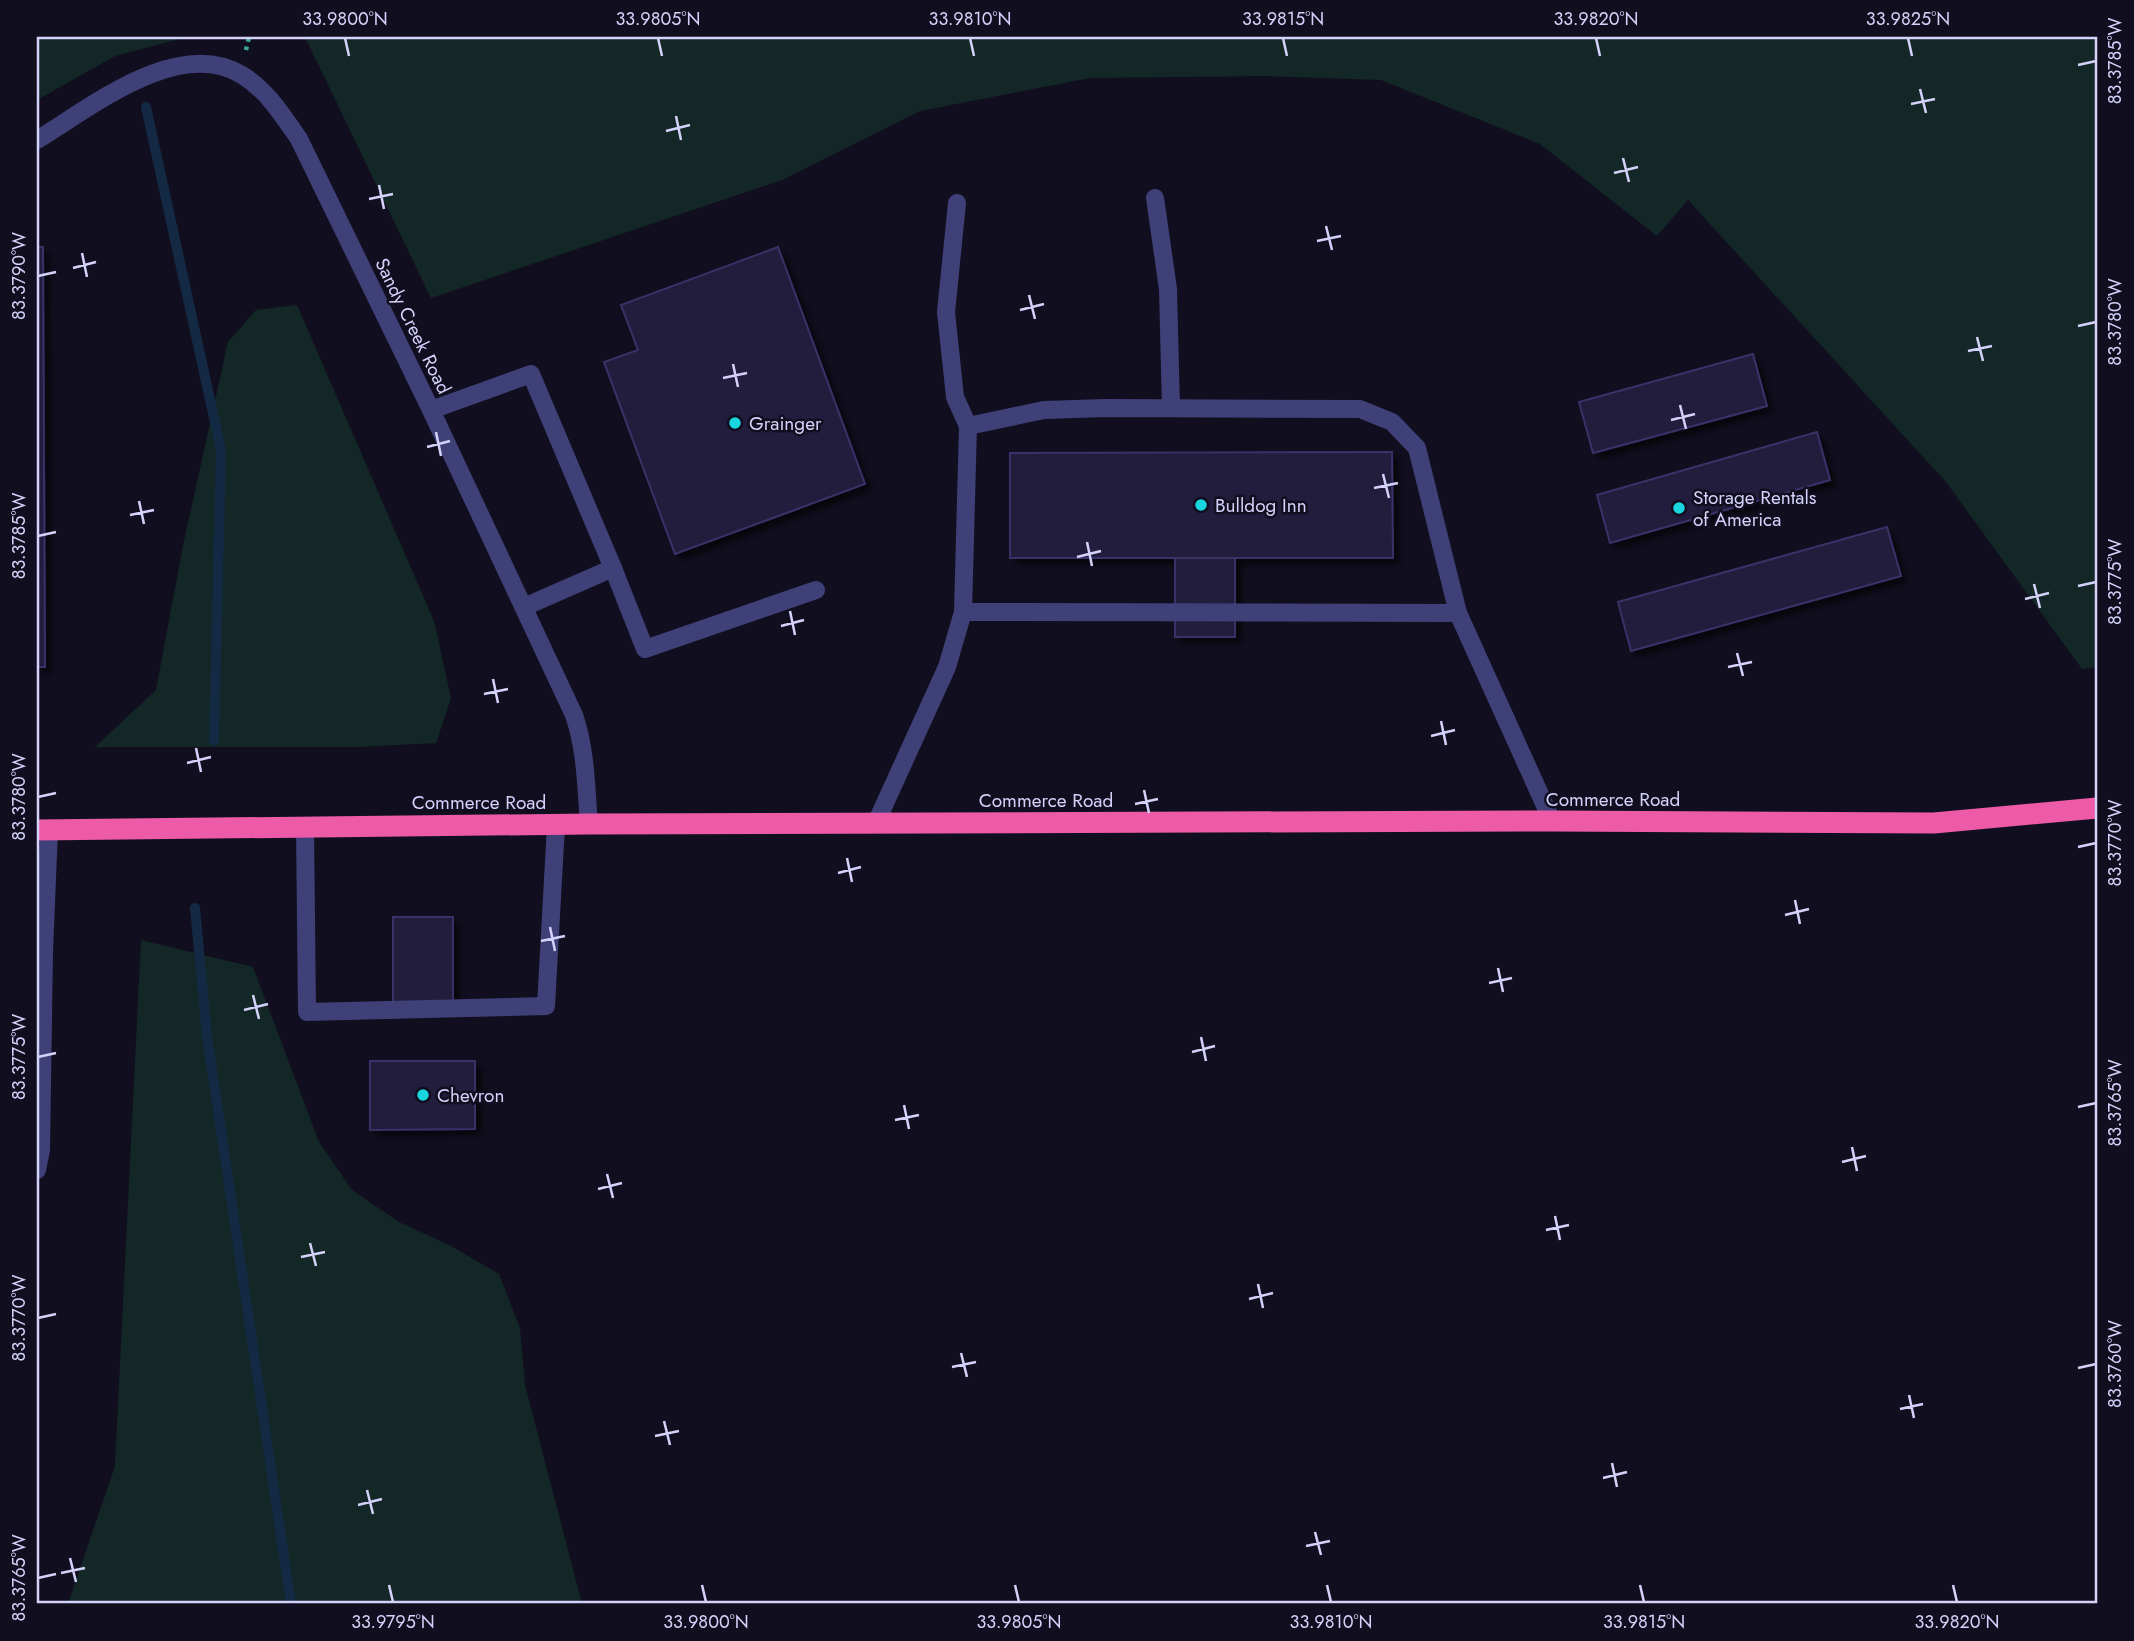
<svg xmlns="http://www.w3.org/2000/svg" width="2134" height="1641" font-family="Jost,sans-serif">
  <defs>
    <filter id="shadow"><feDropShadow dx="6" dy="6" stdDeviation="3.5" flood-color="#0009"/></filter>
  </defs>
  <rect width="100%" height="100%" fill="#110f1f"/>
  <g fill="#132826">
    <path d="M37 37H187L115 56 37 100Z"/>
    <path d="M305 37H2097V667L2082 669 1946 482 1688 200 1657 236 1540 144 1381 80 1264 76 1090 78 920 111 782 180 431 298Z"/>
    <path d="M297 305 434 621 451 698 436 743 358 747H95L156 690 184 541 228 342 256 310Z"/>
    <path d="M141 940 253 967 319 1142 352 1190 399 1222 451 1246 499 1274 520 1328 525 1385 582 1604H68L115 1466Z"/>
  </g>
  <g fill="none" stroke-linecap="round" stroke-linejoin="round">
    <g stroke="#142943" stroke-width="10">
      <path d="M146 107 221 450 214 741"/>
      <path d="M195 908 207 1036 291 1604"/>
    </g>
  </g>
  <g fill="#221d3d" stroke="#393267" stroke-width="2" filter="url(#shadow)">
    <path d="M37 247H43L45 667H37Z"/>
    <path d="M778 247 865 484 675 554 604 362 638 350 621 305Z"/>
    <path d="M1753 354 1767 406 1593 453 1579 402Z"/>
    <path d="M1817 432 1830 480 1610 543 1597 495Z"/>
    <path d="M1392 452 1393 558H1010V453Z"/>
    <path d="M1887 527 1901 576 1631 651 1618 602Z"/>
    <rect x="1175" y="558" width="60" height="79"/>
    <rect x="393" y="917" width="60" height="85"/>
    <path d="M370 1061H475V1129L370 1130Z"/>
  </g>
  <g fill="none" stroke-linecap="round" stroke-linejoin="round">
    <path stroke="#3ba599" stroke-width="4.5" stroke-dasharray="3.5 5" stroke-linecap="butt" d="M246 50 249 37"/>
    <g stroke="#3f4078" stroke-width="18">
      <path d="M37 140C90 108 178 36 242 75 267 90 283 116 299 139L431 410 574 715C586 750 586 787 589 824"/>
      <path d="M1155 198 1168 289 1171 408"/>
      <path d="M957 203 946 312 955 397 968 426"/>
      <path d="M431 410 531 374 613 568 645 649 816 590"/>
      <path d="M524 607 613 568"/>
      <path d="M963 612 968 426 1044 410 1106 408 1360 409 1392 422 1417 448 1458 613 1552 821"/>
      <path d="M876 823 947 667 963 612 1458 613"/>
      <path d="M305 826 307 1012 546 1006 556 825"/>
      <path d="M37 1170 41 1150 44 951 49 830"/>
    </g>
    <path stroke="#ed5aa8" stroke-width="21" d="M37 830 589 824 1552 821 1934 823 2097 808"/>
  </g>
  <path fill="none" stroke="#d4d1fa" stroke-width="2.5" d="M345 38 349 56M658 38 662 56M970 38 974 56M1283 38 1287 56M1596 38 1600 56M1908 38 1912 56M2078 65 2096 61M1920 89 1926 113M1911 104 1935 99M676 116 681 140M666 131 690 125M1623 158 1629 182M1614 173 1638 167M379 185 384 209M369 199 393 194M1326 226 1332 250M1317 241 1341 236M82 253 87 277M73 268 96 262M38 276 56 272M1029 295 1035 319M1020 310 1044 304M2078 326 2096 322M1977 337 1983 361M1968 351 1992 346M733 364 738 387M723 378 747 373M1680 405 1686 429M1671 420 1695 414M436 432 441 456M427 447 450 441M1383 474 1389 498M1374 488 1398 483M139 501 144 524M130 515 154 510M38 536 56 532M1087 542 1092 566M1077 557 1101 551M2034 584 2040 608M2078 586 2096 582M2025 599 2049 593M790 611 795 635M781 626 804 620M1737 653 1743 676M1728 667 1752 662M493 679 498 703M484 694 508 689M1441 721 1446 745M1431 736 1455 730M196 748 201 772M187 763 211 757M1144 790 1149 813M38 797 56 793M1135 804 1158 799M2078 847 2096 843M847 858 852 882M838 873 861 867M1795 900 1800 924M1785 915 1809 909M550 927 555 951M541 941 565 936M1498 968 1503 992M1489 983 1512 978M253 995 259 1019M244 1010 268 1004M1201 1037 1206 1061M1192 1052 1215 1046M38 1057 56 1053M904 1105 909 1129M2078 1107 2096 1103M895 1120 919 1115M1852 1147 1857 1171M1842 1162 1866 1156M607 1174 613 1198M598 1189 622 1183M1555 1216 1560 1240M1546 1230 1569 1225M310 1243 316 1266M301 1257 325 1252M1258 1284 1263 1308M1249 1299 1273 1293M38 1318 56 1314M961 1353 967 1377M952 1367 976 1362M2078 1368 2096 1364M1909 1395 1914 1418M1900 1409 1923 1404M664 1421 670 1445M655 1436 679 1431M1612 1463 1617 1487M1603 1478 1627 1472M367 1490 373 1514M358 1505 382 1499M1315 1532 1321 1555M1306 1546 1330 1541M70 1558 76 1582M61 1573 85 1568M38 1578 56 1574M389 1585 393 1602M702 1585 706 1602M1015 1585 1019 1602M1327 1585 1331 1602M1640 1585 1644 1602M1953 1585 1957 1602"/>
  <g fill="#19d5de" stroke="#110f1f" stroke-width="2.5">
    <circle cx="735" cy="423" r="7"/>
    <circle cx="1201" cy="505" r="7"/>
    <circle cx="1679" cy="508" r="7"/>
    <circle cx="423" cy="1095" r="7"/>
  </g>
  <g text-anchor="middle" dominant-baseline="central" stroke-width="5" stroke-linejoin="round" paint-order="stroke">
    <g font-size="19" fill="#d4d1fa" stroke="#110f1f">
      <text transform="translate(413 326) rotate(64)">Sandy Creek Road</text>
      <text x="1613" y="799">Commerce Road</text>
      <text x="1046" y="800">Commerce Road</text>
      <text x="479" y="802">Commerce Road</text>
    </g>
    <g font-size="19" fill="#d4d1fa" stroke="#110f1f" text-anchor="start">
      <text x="749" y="423">Grainger</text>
      <text x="1693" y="497">Storage Rentals<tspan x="1693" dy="22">of America</tspan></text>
      <text x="1215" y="505">Bulldog Inn</text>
      <text x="437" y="1095">Chevron</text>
    </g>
  </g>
  <rect width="2134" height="1641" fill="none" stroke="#110f1f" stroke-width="77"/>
  <rect x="38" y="38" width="2058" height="1564" fill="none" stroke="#d4d1fa" stroke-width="2.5"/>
  <g font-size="18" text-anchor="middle" fill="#d4d1fa">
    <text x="345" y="25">33.9800°N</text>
    <text x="658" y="25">33.9805°N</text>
    <text x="970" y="25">33.9810°N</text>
    <text x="1283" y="25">33.9815°N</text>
    <text x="1596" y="25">33.9820°N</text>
    <text x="1908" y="25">33.9825°N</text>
    <text transform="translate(2115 61) rotate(-90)" y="6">83.3785°W</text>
    <text transform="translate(19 276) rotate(-90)" y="6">83.3790°W</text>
    <text transform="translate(2115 322) rotate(-90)" y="6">83.3780°W</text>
    <text transform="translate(19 536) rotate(-90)" y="6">83.3785°W</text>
    <text transform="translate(2115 582) rotate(-90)" y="6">83.3775°W</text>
    <text transform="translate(19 797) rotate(-90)" y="6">83.3780°W</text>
    <text transform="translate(2115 843) rotate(-90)" y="6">83.3770°W</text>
    <text transform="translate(19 1057) rotate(-90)" y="6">83.3775°W</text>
    <text transform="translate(2115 1103) rotate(-90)" y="6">83.3765°W</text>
    <text transform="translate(19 1318) rotate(-90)" y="6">83.3770°W</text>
    <text transform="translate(2115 1364) rotate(-90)" y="6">83.3760°W</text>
    <text transform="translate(19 1578) rotate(-90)" y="6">83.3765°W</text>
    <text x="393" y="1628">33.9795°N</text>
    <text x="706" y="1628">33.9800°N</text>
    <text x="1019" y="1628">33.9805°N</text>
    <text x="1331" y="1628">33.9810°N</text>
    <text x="1644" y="1628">33.9815°N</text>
    <text x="1957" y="1628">33.9820°N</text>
  </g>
</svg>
